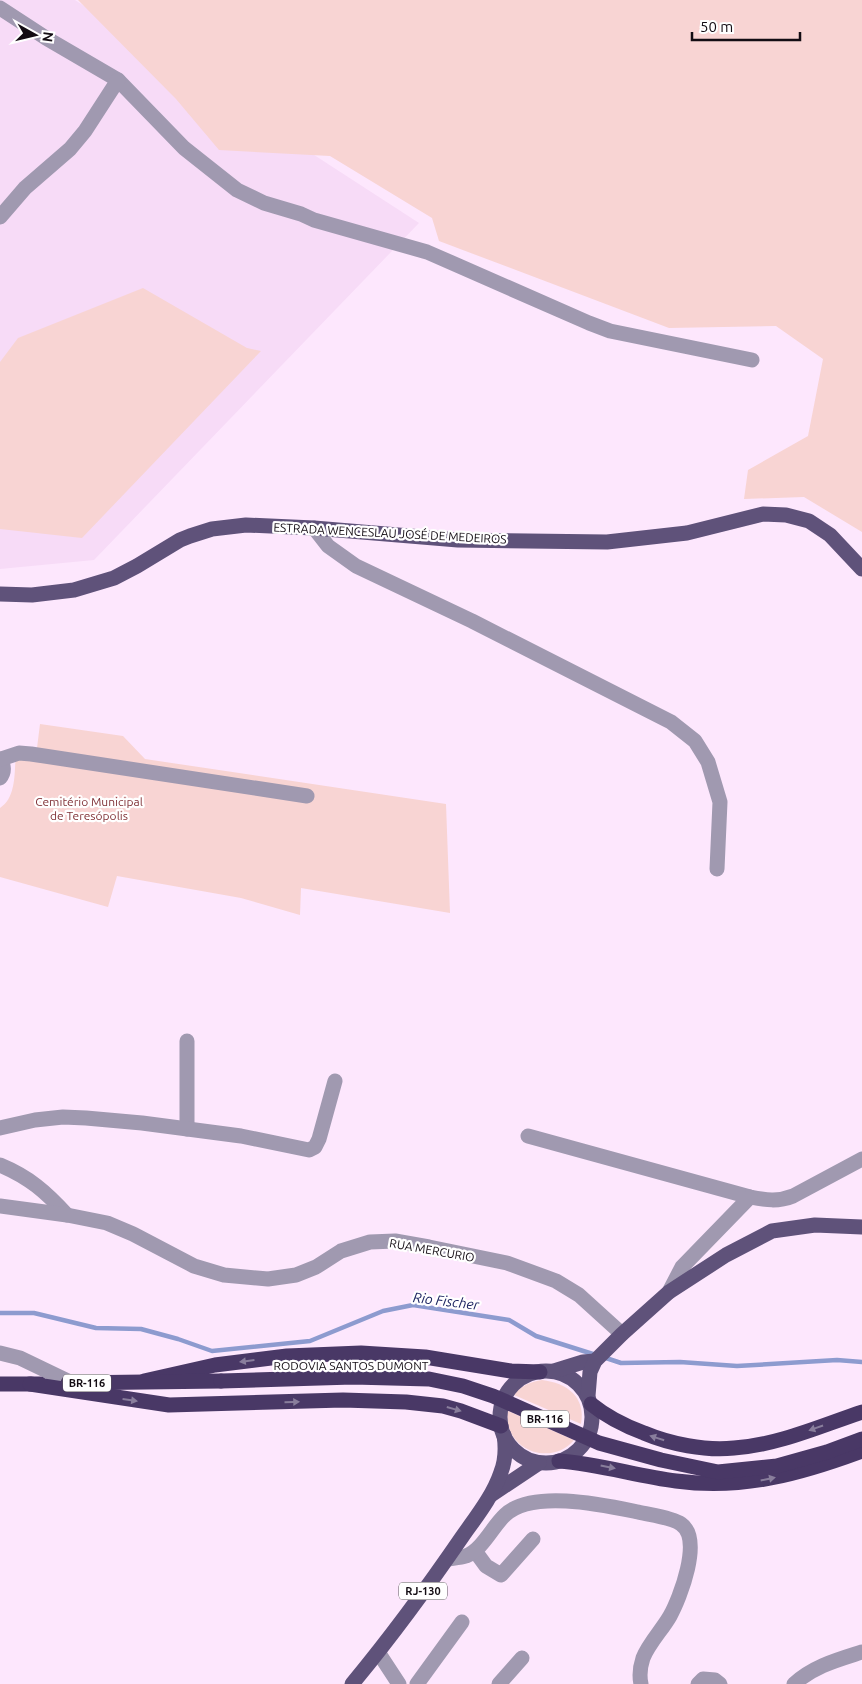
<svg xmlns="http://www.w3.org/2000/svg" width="862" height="1684" font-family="Ubuntu,sans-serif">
  <rect width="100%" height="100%" fill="#fde7fd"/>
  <path fill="#f7dbf7" d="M0 0H75L419 223 94 560 0 569Z"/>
  <g fill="#f8d4d3">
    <path d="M78 0H862V532L804 497 744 499 748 470 808 436 823 359 776 326 669 328 439 241 432 218 330 156 219 150 176 99Z"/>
    <path d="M143 288 247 348 261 351 82 538 0 529V362L18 338Z"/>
    <path d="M40 724 123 736 145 759 446 804 450 913 301 888 300 915 241 898 117 876 108 907 0 877V808C17 797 14 771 16 754L36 756Z"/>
    <path d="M542 1380C567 1383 586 1397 581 1424L514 1395C521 1385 531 1382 542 1380Z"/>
    <path d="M508 1411 574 1440C551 1468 502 1449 508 1411Z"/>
  </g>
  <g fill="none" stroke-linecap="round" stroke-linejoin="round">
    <g stroke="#8d9bcf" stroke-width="4.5">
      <path d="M0 1313H34L96 1328 141 1329 178 1339 212 1351 310 1341 383 1311 413 1305 509 1320 536 1336 596 1355"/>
      <path d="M603 1357 621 1363 680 1362 737 1366 837 1360 862 1362"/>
    </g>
    <g stroke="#a099b0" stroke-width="15">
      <path d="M0 8 46 38 118 80 184 148 237 190 264 203 301 214 314 220 427 252 589 323 610 331 752 360"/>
      <path d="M0 217 25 188 70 149 85 131 118 80"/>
      <path d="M314 528 328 546 356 566 472 621 671 722 695 741 708 762 720 802 717 869"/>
      <path d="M0 759C4 765 5 772 0 778"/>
      <path d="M1 759 19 753 31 754 307 796"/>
      <path d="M187 1041V1129"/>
      <path d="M0 1128 35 1120 63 1117 86 1118 142 1123 241 1136 309 1150 315 1147 319 1139 335 1081"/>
      <path d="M528 1136 750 1197C766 1200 778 1202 793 1196L862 1159"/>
      <path d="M0 1165C29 1177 46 1192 67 1215"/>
      <path d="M0 1206 67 1215 107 1223 133 1234 194 1266 224 1275 268 1279 296 1275 316 1267 341 1251 370 1242 395 1241 429 1247 507 1263 556 1281 579 1295 622 1334"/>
      <path d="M669 1292 682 1267 750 1197"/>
      <path d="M0 1353 20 1358 72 1383"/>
      <path d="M475 1551 486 1566 501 1575 533 1539"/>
      <path d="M447 1559C453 1558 460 1558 466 1556 483 1549 492 1527 505 1515 532 1489 604 1505 638 1512 650 1515 671 1517 681 1524 703 1539 680 1598 670 1616 662 1630 649 1643 643 1658 640 1667 639 1675 641 1684"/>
      <path d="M378 1652 399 1684"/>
      <path d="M417 1684 462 1622"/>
      <path d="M499 1684 522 1658"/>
      <path d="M698 1684 703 1679 715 1680 720 1684"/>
      <path d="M794 1684C814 1666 837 1660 862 1652"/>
    </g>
    <g stroke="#5f527a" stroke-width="15">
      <path d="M0 594 32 595 74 590 114 578 137 566 180 540 190 536 212 529 246 525 314 528 458 540 607 542 687 533 763 514 786 515 809 521 830 535 862 569"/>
      <circle cx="546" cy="1417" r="46"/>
      <path d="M554 1371 583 1362 595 1361"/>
      <path d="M588 1396 590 1372 595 1361 622 1334 669 1292 726 1255 772 1231 815 1225 862 1227"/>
      <path d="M491 1495 539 1463"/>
      <path d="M352 1684C391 1637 427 1588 462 1537 476 1517 493 1496 501 1472 506 1459 506 1448 504 1435"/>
    </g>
    <g stroke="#493866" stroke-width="15">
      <path d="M144 1381 215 1365 287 1356 361 1353 425 1357 511 1371 540 1372"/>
      <path d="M68 1383 221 1381"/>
      <path d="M0 1384H40"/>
      <path d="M30 1384 169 1405 343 1400 406 1402 443 1406 461 1411 501 1426"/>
      <path d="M591 1404C607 1417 625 1426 644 1433 670 1444 705 1451 734 1448 778 1445 820 1426 862 1412"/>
      <path d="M559 1461C599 1464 637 1476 676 1481 743 1490 800 1474 862 1451"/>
    </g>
    <path stroke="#493866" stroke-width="15" d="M221 1381 353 1377 429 1379 463 1386 493 1396 599 1443 661 1460 718 1472 777 1466 827 1452 862 1439"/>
  </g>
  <defs><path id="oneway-solid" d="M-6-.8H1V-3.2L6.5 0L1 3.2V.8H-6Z" transform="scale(1.25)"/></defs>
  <g fill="#897e9c">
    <use href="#oneway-solid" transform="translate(247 1361) rotate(173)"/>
    <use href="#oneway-solid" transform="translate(130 1400) rotate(8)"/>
    <use href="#oneway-solid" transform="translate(292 1402) rotate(-2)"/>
    <use href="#oneway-solid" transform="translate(454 1409) rotate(16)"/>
    <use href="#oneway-solid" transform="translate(816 1428) rotate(161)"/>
    <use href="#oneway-solid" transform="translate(657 1438) rotate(-163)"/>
    <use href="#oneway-solid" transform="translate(608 1467) rotate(11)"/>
    <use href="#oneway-solid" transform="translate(768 1479) rotate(-12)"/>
  </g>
  <g text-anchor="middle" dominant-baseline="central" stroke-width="4.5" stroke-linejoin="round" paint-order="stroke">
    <g fill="#fff" stroke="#5a555a" stroke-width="1">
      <rect x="63" y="1374.5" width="48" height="17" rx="4"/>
      <rect x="521" y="1410.5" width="48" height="17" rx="4"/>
      <rect x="399" y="1582.5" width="48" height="17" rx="4"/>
    </g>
    <g font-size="11" font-weight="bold" fill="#130c13">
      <text x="87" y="1383">BR-116</text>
      <text x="545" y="1419">BR-116</text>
      <text x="423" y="1591">RJ-130</text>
    </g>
    <g font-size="12" fill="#130c13" stroke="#fff">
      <text transform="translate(390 533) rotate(3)">ESTRADA WENCESLAU JOSÉ DE MEDEIROS</text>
      <text transform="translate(432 1250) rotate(10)">RUA MERCURIO</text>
      <text x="351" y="1365">RODOVIA SANTOS DUMONT</text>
    </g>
    <g font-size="12" fill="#803237" stroke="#fff">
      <text x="89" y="801">Cemitério Municipal<tspan x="89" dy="14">de Teresópolis</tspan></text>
    </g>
    <g font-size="14" font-style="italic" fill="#1c2461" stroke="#fff">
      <text transform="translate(446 1301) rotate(7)">Rio Fischer</text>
    </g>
  </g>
  <g transform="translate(35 35) rotate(98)" stroke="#ffffff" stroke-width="4" paint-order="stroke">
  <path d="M0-4L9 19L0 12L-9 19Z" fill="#130c13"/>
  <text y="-8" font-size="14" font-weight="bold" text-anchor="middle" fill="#130c13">N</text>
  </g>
  <path d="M692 32v8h108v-8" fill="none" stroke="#130c13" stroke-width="2.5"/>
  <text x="700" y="32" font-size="15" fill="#130c13" stroke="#ffffff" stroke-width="4" paint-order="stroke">50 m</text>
</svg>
